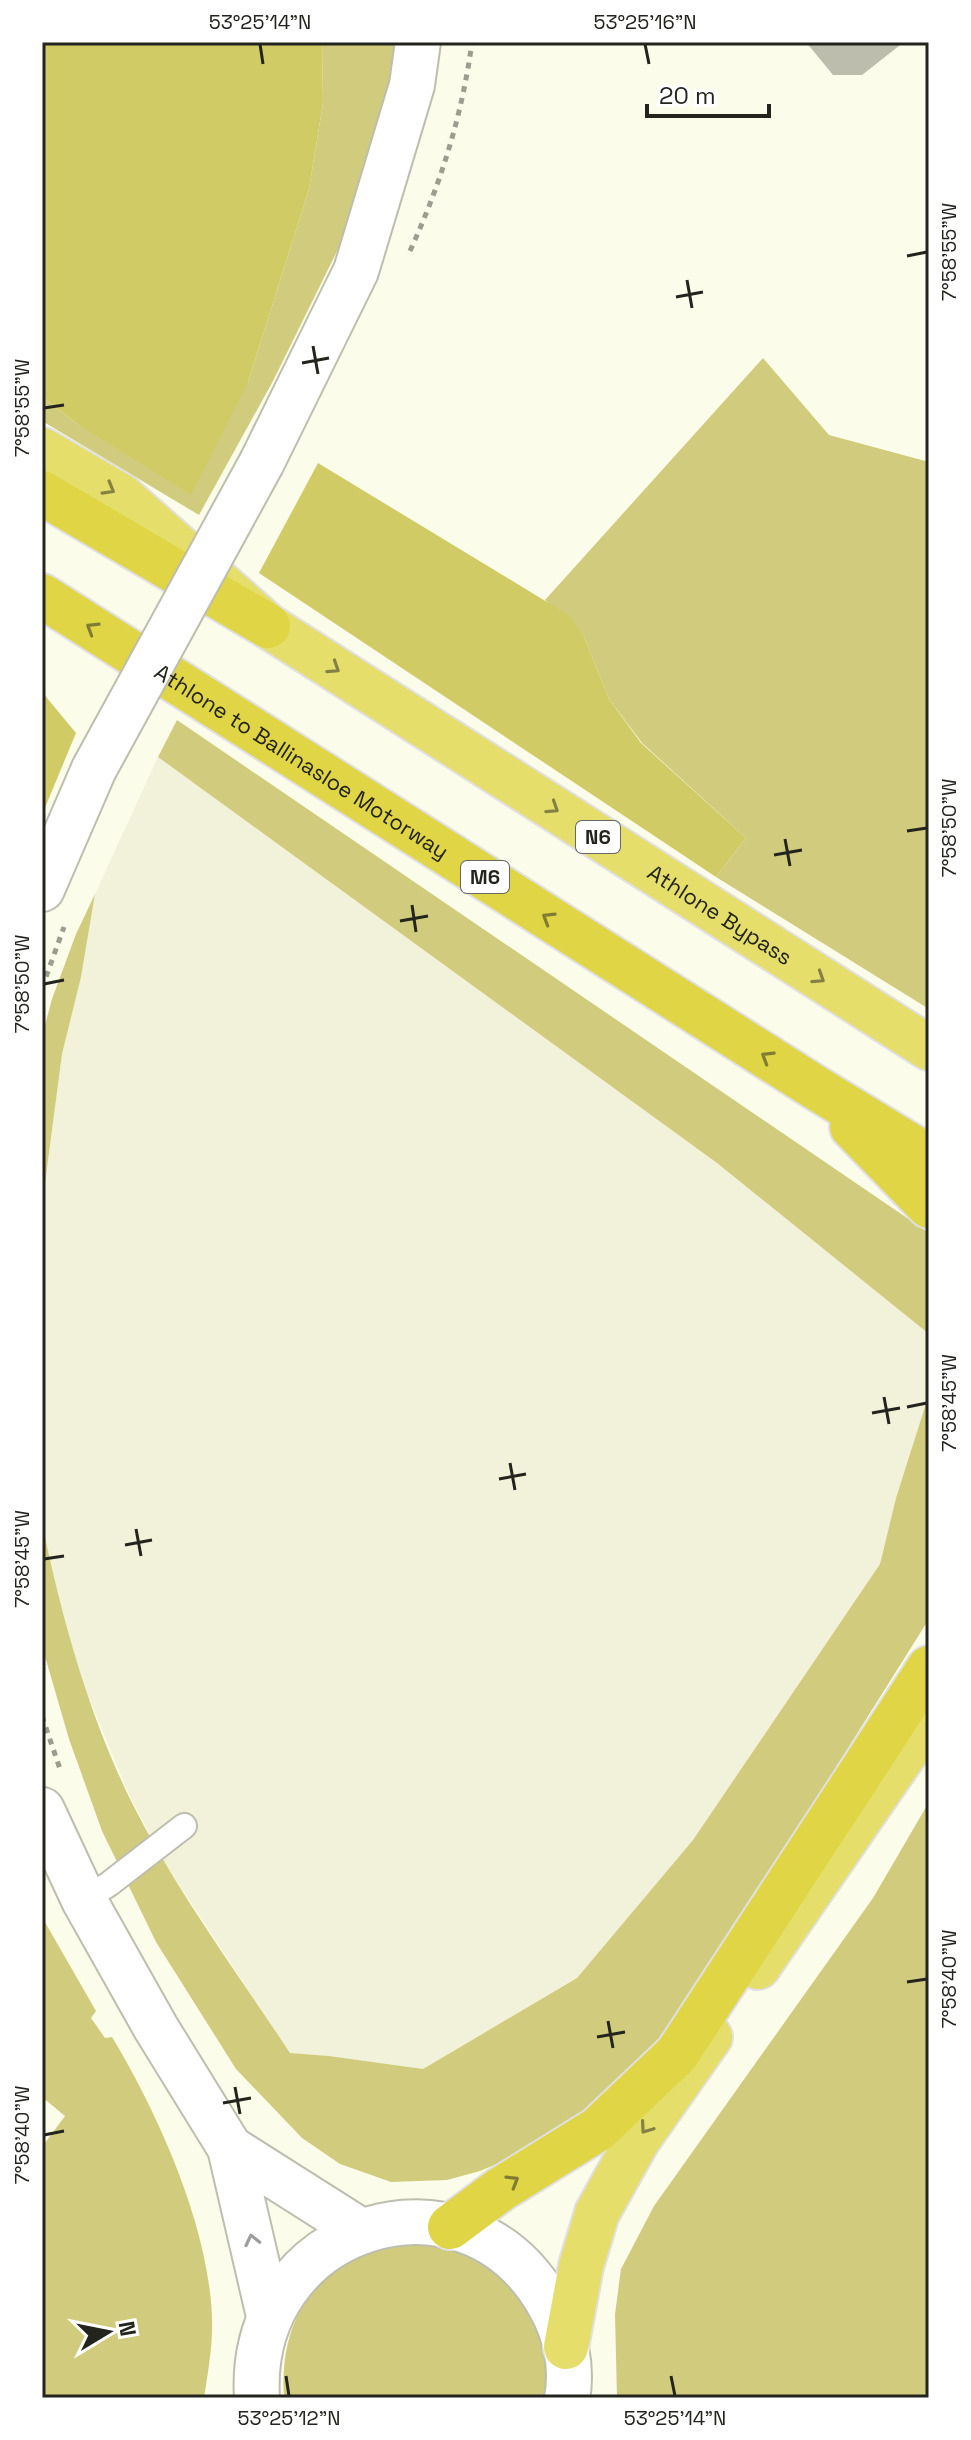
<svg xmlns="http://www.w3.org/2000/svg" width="971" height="2440" font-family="'Space Grotesk',sans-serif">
  <rect width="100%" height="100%" fill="#fcfceb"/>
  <path fill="#f2f1d9" d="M158 757 717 1163 929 1334V1394L896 1498 880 1564 693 1840 577 1978 423 2069 329 2056 290 2053 168 1868 131 1799 78 1672 57 1596 42 1523V1206L62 1054 81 977 95 894Z"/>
  <g fill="#d1cc7d">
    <path d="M322 42H399L386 107 350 225 273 381 199 515 42 421V397L79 425 248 382 309 189 323 103Z"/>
    <path d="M763 358 829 435 929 462V1009L716 877 746 838 642 743 609 699 584 637 545 600Z"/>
    <path d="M177 720 929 1233V1334L717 1163 158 757Z"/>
    <path d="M95 894 81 977 62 1054 42 1206V1036L52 999 76 934Z"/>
    <path d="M929 1394V1619L774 1866 698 1998 644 2062 598 2107 511 2158 480 2171 447 2180 391 2182 340 2164 302 2138 236 2069 156 1942 102 1831 69 1739 42 1646V1523C62 1619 88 1713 131 1801 175 1889 236 1971 290 2053L329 2056 423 2069 577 1978 693 1840 880 1564 896 1498Z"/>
    <path d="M929 1802V2398H617L615 2314 621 2269 654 2206 873 1898Z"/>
    <path d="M42 1917 96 2011 91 2018 105 2038 112 2037C159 2115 209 2227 212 2318 213 2344 208 2372 204 2398H42V2147L65 2116 42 2097Z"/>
    <path d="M407 2242 436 2243 490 2262 544 2327 553 2398H284C278 2311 323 2258 407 2242Z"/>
  </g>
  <g fill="#d1cb66">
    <path d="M42 42H322L323 103 309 189 248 382 191 495 79 425 42 397Z"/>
    <path d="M318 463 570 616 584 637 609 699 641 743 746 838 716 877 259 573Z"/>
    <path d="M42 692 76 733 42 815Z"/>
  </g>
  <path fill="#bdbdad" d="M806 42H904L862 75H833Z"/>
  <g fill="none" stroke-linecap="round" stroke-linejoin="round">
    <defs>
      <path id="service" d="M84 1900 109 1884 184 1826"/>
      <g id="secondary">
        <path d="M262 462 356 271 412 85 418 42"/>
        <path d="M42 889 94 769"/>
        <path d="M42 1810 84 1900 156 2028 230 2148 269 2316"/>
        <path d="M230 2148 361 2231"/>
        <path d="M257 2398C246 2225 465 2154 549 2304 565 2331 573 2367 567 2398"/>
      </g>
      <g id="trunk">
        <path id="s1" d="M42 450 121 496 268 626 929 1048"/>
        <path d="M758 1967 929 1718"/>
        <path d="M566 2347 581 2266 597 2213 637 2141 710 2037"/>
      </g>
      <g id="motorway">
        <path d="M42 493 268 626"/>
        <path id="s2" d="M42 596 816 1088 929 1157"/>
        <path d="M852 1127 929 1206"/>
        <path d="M450 2227 501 2189 598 2129 677 2054 929 1668"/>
      </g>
    </defs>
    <use href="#service" stroke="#bebeae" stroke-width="28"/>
    <use href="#secondary" stroke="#bebeae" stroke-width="48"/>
    <use href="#trunk" stroke="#e0e0e0" stroke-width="48"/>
    <use href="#motorway" stroke="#e0e0e0" stroke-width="48"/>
    <g stroke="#9c9c90" stroke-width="5" stroke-dasharray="6 6" stroke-linecap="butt">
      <path d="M410 251C441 183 462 116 472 42"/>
      <path d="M42 988 64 927"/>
      <path d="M42 1716 61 1772"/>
    </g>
    <use href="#service" stroke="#fff" stroke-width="24"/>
    <use href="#secondary" stroke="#fff" stroke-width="44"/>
    <use href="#trunk" stroke="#e6de6a" stroke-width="44"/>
    <use href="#motorway" stroke="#dfd545" stroke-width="44"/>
    <defs>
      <path id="secondary-bridge" d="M94 769 262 462"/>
    </defs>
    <use href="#secondary-bridge" stroke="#bebeae" stroke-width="48" stroke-linecap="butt"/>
    <use href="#secondary-bridge" stroke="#fff" stroke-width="44"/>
  </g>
  <defs><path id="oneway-chevron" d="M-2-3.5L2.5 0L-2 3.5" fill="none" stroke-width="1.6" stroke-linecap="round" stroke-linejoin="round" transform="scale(2)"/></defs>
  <g stroke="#858144">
    <use href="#oneway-chevron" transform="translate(109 489) rotate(30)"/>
    <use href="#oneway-chevron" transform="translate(334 668) rotate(33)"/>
    <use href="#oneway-chevron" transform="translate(553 808) rotate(33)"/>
    <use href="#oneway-chevron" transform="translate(819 978) rotate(33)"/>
    <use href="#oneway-chevron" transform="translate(646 2128) rotate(125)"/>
  </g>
  <g stroke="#827c32">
    <use href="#oneway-chevron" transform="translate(92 628) rotate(-148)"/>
    <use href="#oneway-chevron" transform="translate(548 918) rotate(-148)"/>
    <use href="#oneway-chevron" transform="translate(767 1057) rotate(-148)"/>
    <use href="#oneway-chevron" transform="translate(513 2181) rotate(-31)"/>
  </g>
  <use stroke="#9c9c9a" href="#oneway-chevron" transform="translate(252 2240) rotate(-103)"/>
  <path fill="none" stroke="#24241e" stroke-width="3" d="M260 44 263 64M645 44 649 64M907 256 927 252M687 280 692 308M676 297 703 292M313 346 318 374M302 363 329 358M44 408 64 405M907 831 927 828M785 839 790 866M774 855 802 850M412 905 416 932M400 921 428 916M44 984 64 980M884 1397 889 1424M907 1407 927 1403M872 1413 900 1408M510 1463 515 1490M499 1479 526 1474M136 1529 141 1556M125 1545 152 1540M44 1559 64 1556M907 1982 927 1979M608 2021 613 2048M597 2037 625 2032M235 2087 240 2114M223 2103 251 2098M44 2135 64 2131M286 2376 289 2396M671 2376 675 2396"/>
  <g text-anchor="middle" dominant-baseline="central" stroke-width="6" stroke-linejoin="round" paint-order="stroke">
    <g fill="#fff" stroke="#666662" stroke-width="2">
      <rect x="576" y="821" width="44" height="32" rx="6"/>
      <rect x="461" y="861" width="48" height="32" rx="6"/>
    </g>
    <g font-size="20" font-weight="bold" fill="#24241e">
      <text x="598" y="837">N6</text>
      <text x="485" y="877">M6</text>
    </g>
    <g font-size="22" fill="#24241e" stroke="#fff">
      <text stroke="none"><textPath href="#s2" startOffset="308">Athlone to Ballinasloe Motorway</textPath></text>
      <text stroke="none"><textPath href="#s1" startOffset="824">Athlone Bypass</textPath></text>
    </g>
  </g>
  <rect width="971" height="2440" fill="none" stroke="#ffffff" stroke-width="88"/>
  <g transform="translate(108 2332) rotate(80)" stroke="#ffffff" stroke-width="6" paint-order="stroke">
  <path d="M0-6L14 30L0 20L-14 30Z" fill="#24241e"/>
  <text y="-12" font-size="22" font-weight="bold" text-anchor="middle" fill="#24241e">N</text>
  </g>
  <path d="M647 104v12h122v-12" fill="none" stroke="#24241e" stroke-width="4"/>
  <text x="659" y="104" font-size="24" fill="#24241e" stroke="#ffffff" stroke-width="6" paint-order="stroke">20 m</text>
  <rect x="44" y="44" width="883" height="2352" fill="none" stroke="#24241e" stroke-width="3"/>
  <g font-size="20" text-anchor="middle" fill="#24241e">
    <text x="260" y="29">53°25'14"N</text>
    <text x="645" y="29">53°25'16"N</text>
    <text transform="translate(949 252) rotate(-90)" y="7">7°58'55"W</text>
    <text transform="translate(22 408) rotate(-90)" y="7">7°58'55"W</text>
    <text transform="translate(949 828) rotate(-90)" y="7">7°58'50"W</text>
    <text transform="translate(22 984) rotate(-90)" y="7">7°58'50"W</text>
    <text transform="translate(949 1403) rotate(-90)" y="7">7°58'45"W</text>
    <text transform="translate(22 1559) rotate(-90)" y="7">7°58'45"W</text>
    <text transform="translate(949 1979) rotate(-90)" y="7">7°58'40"W</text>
    <text transform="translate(22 2135) rotate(-90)" y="7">7°58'40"W</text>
    <text x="289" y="2425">53°25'12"N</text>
    <text x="675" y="2425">53°25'14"N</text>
  </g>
</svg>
